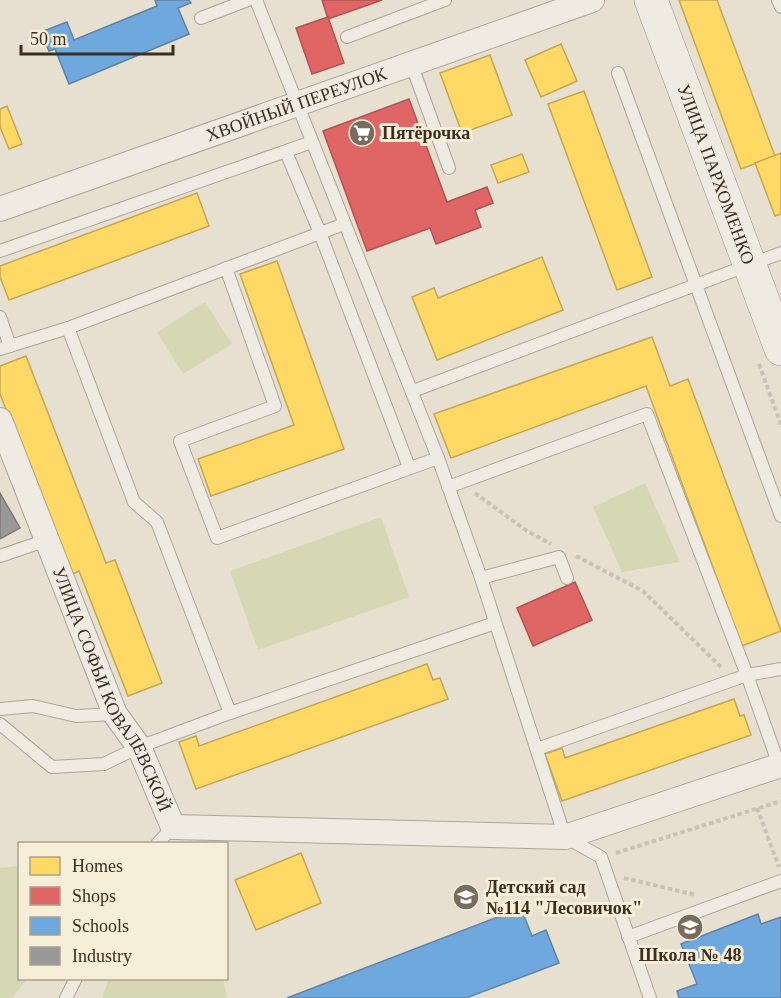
<svg xmlns="http://www.w3.org/2000/svg" width="781" height="998" font-family="Georgia,serif">
  <rect width="100%" height="100%" fill="#e7e0d1"/>
  <g fill="#d6d7b3">
    <path d="M205 302 232 344 183 374 157 332Z"/>
    <path d="M645 483 680 562 622 572 593 507Z"/>
    <path d="M381 517 409 597 258 650 230 571Z"/>
    <path d="M19 866 20 978 27 979 12 998H0V868Z"/>
    <path d="M109 978 223 979 227 998H102Z"/>
  </g>
  <g fill="#ffd966" stroke="#c5a651" stroke-width="1.5">
    <path d="M679 0H717L775 156 741 169Z"/>
    <path d="M561 44 577 81 541 97 525 60Z"/>
    <path d="M490 55 512 115 462 133 440 73Z"/>
    <path d="M584 91 652 277 617 290 548 104Z"/>
    <path d="M7 106 22 144 9 149 0 127V109Z"/>
    <path d="M781 153V214L775 216 755 163Z"/>
    <path d="M522 154 529 172 498 183 491 165Z"/>
    <path d="M197 193 209 226 9 300 0 277V266Z"/>
    <path d="M542 257 563 310 437 360 412 297 434 288 438 298Z"/>
    <path d="M277 261 344 449 211 496 198 459 294 425 240 274Z"/>
    <path d="M652 337 670 386 688 379 781 631 742 646 646 386 451 458 434 414Z"/>
    <path d="M26 356 106 563 115 560 162 683 128 696 79 571 70 575 0 394V366Z"/>
    <path d="M427 664 433 680 440 678 448 699 196 789 179 742 196 736 199 746Z"/>
    <path d="M734 699 740 716 744 715 751 735 562 801 545 754 562 748 565 758Z"/>
    <path d="M301 853 321 903 256 930 235 880Z"/>
  </g>
  <g fill="#e06666" stroke="#af5551" stroke-width="1.5">
    <path d="M322 0H382L328 19Z"/>
    <path d="M328 17 344 63 312 74 296 28Z"/>
    <path d="M409 99 447 202 487 187 493 203 475 210 481 227 436 244 430 228 367 251 323 131Z"/>
    <path d="M575 582 592 620 533 646 517 608Z"/>
  </g>
  <g fill="#6fa8dc" stroke="#6083a4" stroke-width="1.5">
    <path d="M155 0H189L191 3 178 8 189 34 69 84 55 49 49 51 41 32 67 22 74 40 157 6Z"/>
    <path d="M521 908 532 936 546 930 559 963 466 998H287Z"/>
    <path d="M758 914 761 924 781 917V998H679L677 991 697 984 681 944Z"/>
  </g>
  <path fill="#999" stroke="#7d7975" stroke-width="1.5" d="M0 493 20 528 0 539Z"/>
  <g fill="none" stroke-linecap="round" stroke-linejoin="round">
    <defs>
      <g id="lane">
        <path d="M256 0 438 458 481 578 565 837 601 857 650 998"/>
        <path d="M778 0 781 7"/>
        <path d="M201 18 248 0"/>
        <path d="M347 37 445 0"/>
        <path d="M411 63 449 168"/>
        <path d="M618 73 781 516"/>
        <path d="M286 152 320 233 409 467"/>
        <path d="M0 251 312 142"/>
        <path d="M226 268 275 406 180 441 217 538 438 458"/>
        <path d="M0 317 10 346"/>
        <path d="M68 328 134 502 157 522 230 713"/>
        <path d="M0 349 68 328 344 224"/>
        <path d="M413 391 781 253"/>
        <path d="M448 487 647 414 747 675 781 669"/>
        <path d="M0 556 47 540"/>
        <path d="M481 578 559 557 567 578"/>
        <path d="M0 709 33 706 76 716 115 714"/>
        <path d="M0 724 52 767 104 764 139 747 230 713 495 623"/>
        <path d="M537 749 747 675 779 765"/>
        <path d="M157 844 173 827"/>
        <path d="M628 937 781 881"/>
        <path d="M66 998 76 978"/>
      </g>
      <g id="street">
        <path id="s1" d="M0 209 592 0"/>
        <path id="s2" d="M0 420 115 714 139 747 173 827 565 837 781 765"/>
      </g>
      <g id="secondary">
        <path id="s3" d="M651 0 781 349"/>
      </g>
    </defs>
    <use href="#lane" stroke="#ada599" stroke-width="14"/>
    <use href="#street" stroke="#ada599" stroke-width="26"/>
    <use href="#secondary" stroke="#9c958a" stroke-width="34"/>
    <g stroke="#c8c2b9" stroke-width="4" stroke-dasharray="4.5 3" stroke-linecap="butt">
      <path d="M759 364 781 425"/>
      <path d="M475 493 527 531 551 544"/>
      <path d="M576 556 643 591 721 667"/>
      <path d="M757 808 779 867"/>
      <path d="M616 853 781 801"/>
      <path d="M624 878 696 895"/>
    </g>
    <use href="#lane" stroke="#efebe3" stroke-width="12"/>
    <use href="#street" stroke="#efebe3" stroke-width="24"/>
    <use href="#secondary" stroke="#efebe3" stroke-width="33"/>
  </g>
  <defs>
    <symbol id="supermarket-disc" viewBox="-11 -11 22 22"><circle r="9.5" fill="#786c5e" stroke="#f7eed8"/><path d="M-6-5.5h2.5l.6 2H6L4.5 2H-2.5L-4.4-4H-6ZM-1.5 3.2a1.3 1.3 0 1 0 .1 0ZM3 3.2a1.3 1.3 0 1 0 .1 0Z" fill="#fff"/></symbol>
    <symbol id="school-disc" viewBox="-11 -11 22 22"><circle r="9.5" fill="#786c5e" stroke="#f7eed8"/><path d="M0-5L7-2L0 1L-7-2ZM-4 1L0 2.5L4 1V4Q0 6-4 4Z" fill="#fff"/></symbol>
  </defs>
  <g fill-rule="evenodd">
    <use href="#supermarket-disc" x="347" y="118" width="30" height="30"/>
    <use href="#school-disc" x="451" y="882" width="30" height="30"/>
    <use href="#school-disc" x="675" y="912" width="30" height="30"/>
  </g>
  <g text-anchor="middle" dominant-baseline="central" stroke-width="6" stroke-linejoin="round" paint-order="stroke">
    <g font-size="18" fill="#3d2e20" stroke="#f7eed8">
      <text stroke="none"><textPath href="#s1" startOffset="314">ХВОЙНЫЙ ПЕРЕУЛОК</textPath></text>
      <text stroke="none"><textPath href="#s3" startOffset="186">УЛИЦА ПАРХОМЕНКО</textPath></text>
      <text stroke="none"><textPath href="#s2" startOffset="292">УЛИЦА СОФЬИ КОВАЛЕВСКОЙ</textPath></text>
    </g>
    <g font-size="18" font-weight="bold" fill="#3d2e20" stroke="#f7eed8" text-anchor="start">
      <text x="382" y="133">Пятёрочка</text>
      <text x="486" y="887">Детский сад<tspan x="486" dy="21">№114 "Лесовичок"</tspan></text>
      <text x="690" y="955" text-anchor="middle">Школа № 48</text>
    </g>
  </g>
  <rect x="18" y="842" width="210" height="138" fill="#f7eed8" stroke="#ada18e" stroke-width="1.5"/>
  <rect x="30" y="857" width="30" height="18" fill="#ffd966" stroke="#ada18e" stroke-width="1.5"/>
  <text x="72" y="872" font-size="18" fill="#3d2e20">Homes</text>
  <rect x="30" y="887" width="30" height="18" fill="#e06666" stroke="#ada18e" stroke-width="1.5"/>
  <text x="72" y="902" font-size="18" fill="#3d2e20">Shops</text>
  <rect x="30" y="917" width="30" height="18" fill="#6fa8dc" stroke="#ada18e" stroke-width="1.5"/>
  <text x="72" y="932" font-size="18" fill="#3d2e20">Schools</text>
  <rect x="30" y="947" width="30" height="18" fill="#999999" stroke="#ada18e" stroke-width="1.5"/>
  <text x="72" y="962" font-size="18" fill="#3d2e20">Industry</text>
  <path d="M21 45v9h152v-9" fill="none" stroke="#3d2e20" stroke-width="3"/>
  <text x="30" y="45" font-size="18" fill="#3d2e20" stroke="#f7eed8" stroke-width="4.5" paint-order="stroke">50 m</text>
</svg>
